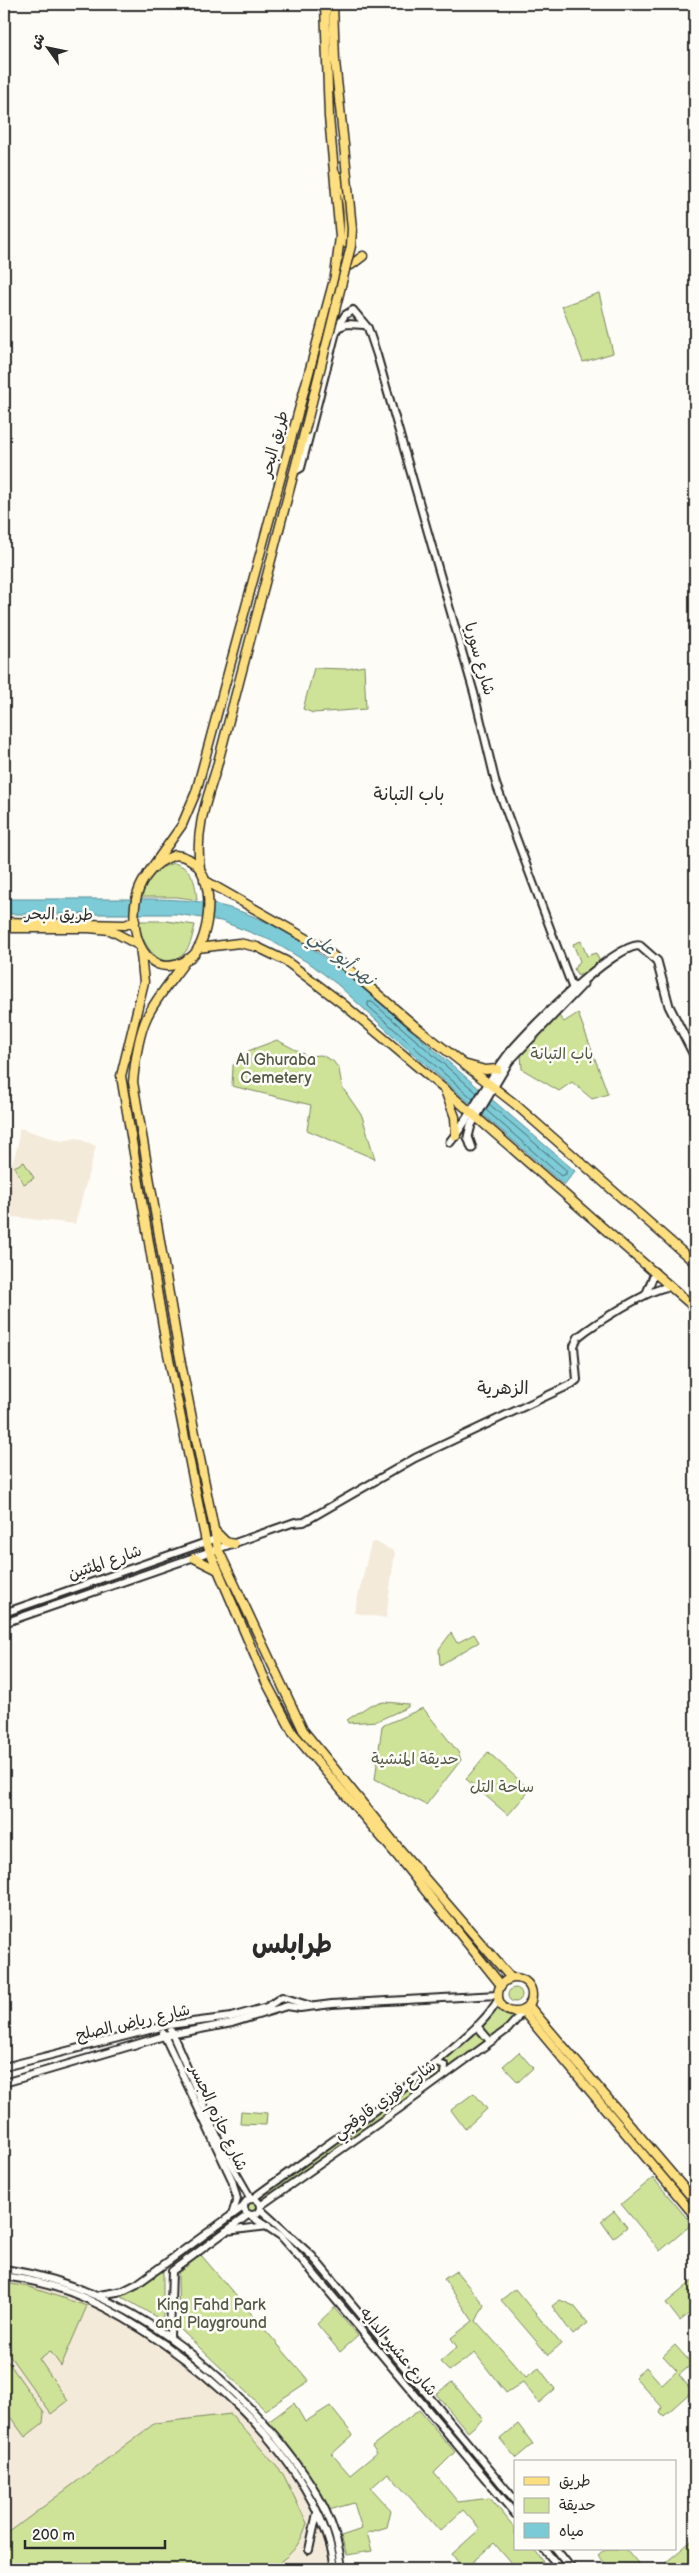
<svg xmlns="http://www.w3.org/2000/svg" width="699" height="2573" font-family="'Balsamiq Sans','Playpen Sans Arabic',sans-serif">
  <rect width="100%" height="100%" fill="#fdfcf7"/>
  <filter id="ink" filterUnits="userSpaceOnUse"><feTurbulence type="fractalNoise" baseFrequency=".02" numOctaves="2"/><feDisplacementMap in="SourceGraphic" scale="10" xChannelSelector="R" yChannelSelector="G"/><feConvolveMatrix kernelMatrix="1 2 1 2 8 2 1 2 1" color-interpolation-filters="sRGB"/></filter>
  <g filter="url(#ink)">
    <g fill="#f4ead9">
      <path d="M19 1128 62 1141 77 1138 96 1146 75 1224 4 1216V1193L11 1174 5 1168 12 1163 18 1145Z"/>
      <path d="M376 1542 395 1552 386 1618 354 1613 371 1543Z"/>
      <path d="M4 2275 81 2294 108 2303 177 2341 264 2425 283 2451 314 2505 334 2569H4Z"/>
    </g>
    <g fill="#cee398" stroke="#7c8762">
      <path d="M599 293 613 353 583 362 562 306Z"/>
      <path d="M364 666 366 709 313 713 303 709 314 668 347 669Z"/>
      <path d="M174 863C194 869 195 882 197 900L177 897H142C146 879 157 867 174 863Z"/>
      <path d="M139 921H166L195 925C193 933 191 945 186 951 164 978 140 945 139 921Z"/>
      <path d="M581 941 587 956 596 953 600 962 578 976 574 969 580 961 573 944Z"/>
      <path d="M578 1013 608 1094 592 1099 572 1082 559 1091 522 1069 521 1054 559 1016 564 1022Z"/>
      <path d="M277 1040 307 1056 321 1055 333 1061 339 1069 342 1087 362 1116 375 1159 307 1130 311 1105 232 1086 233 1065 248 1051Z"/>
      <path d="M24 1162 34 1178 24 1184 14 1167Z"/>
      <path d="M451 1633 457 1643 474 1634 479 1642 440 1665 439 1649Z"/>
      <path d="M384 1702 408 1704V1707L377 1721 348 1723 347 1720 370 1705Z"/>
      <path d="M423 1708 458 1752 461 1760 426 1805 375 1779 382 1726Z"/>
      <path d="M488 1752 530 1790 508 1815 466 1779Z"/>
      <circle cx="515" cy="1995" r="7"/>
      <path d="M499 2004 507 2009 531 2014 204 2247 182 2267 162 2262 449 2056 468 2039Z"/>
      <path d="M519 2052 533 2068 518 2082 503 2066Z"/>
      <path d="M474 2093 487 2109 465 2129 451 2110Z"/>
      <path d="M241 2111 267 2113 266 2125 240 2124Z"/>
      <path d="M653 2178 692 2224 660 2251 621 2204Z"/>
      <path d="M614 2211 627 2227 613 2238 601 2221Z"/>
      <path d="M201 2255 309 2381 265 2410 179 2328 178 2273Z"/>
      <path d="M163 2271V2321L122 2297Z"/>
      <path d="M456 2271 484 2305 476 2321 526 2377 539 2368 555 2389 539 2403 523 2382 506 2393 475 2353 449 2371 440 2362 457 2347 451 2338 473 2321 444 2279Z"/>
      <path d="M695 2279V2309L680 2321 666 2303Z"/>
      <path d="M4 2283 29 2287 87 2306 61 2366 50 2351 39 2359 68 2401 51 2414 4 2348Z"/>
      <path d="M515 2289 561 2344 548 2355 501 2300Z"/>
      <path d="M560 2300 574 2306 588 2323 573 2335 552 2306Z"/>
      <path d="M334 2308 358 2336 340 2352 317 2324Z"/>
      <path d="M675 2345 692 2364 679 2375 692 2391 664 2416 660 2412 662 2407 635 2377 646 2367 662 2385 677 2371 663 2356Z"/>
      <path d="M4 2356 44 2413 43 2423 25 2437 11 2418 4 2423Z"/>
      <path d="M452 2382 483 2419 468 2432 436 2394Z"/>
      <path d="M294 2403 305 2422 330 2406 353 2435 332 2454 350 2475 377 2453 372 2446 419 2410 455 2452 434 2473 458 2502 490 2498 515 2528V2549H534L543 2561 534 2569H505L511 2563 494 2543 469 2565 472 2569H459L461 2566 452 2554 480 2529 463 2510 440 2531 388 2473 371 2488 391 2510 387 2527 367 2533 372 2551 347 2555 341 2536 362 2529 354 2503 318 2513 300 2478 264 2425Z"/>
      <path d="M231 2414 283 2474 307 2523C299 2548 291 2555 269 2569H4V2536L155 2423Z"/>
      <path d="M518 2424 533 2444 516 2458 500 2439Z"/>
      <path d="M695 2538V2569H658Z"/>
      <path d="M605 2549H626L643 2569H610L598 2555Z"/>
    </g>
    <path fill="#7bcbd7" stroke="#5b8b92" d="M4 899C41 899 78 899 115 899 149 899 185 898 218 905 266 916 307 943 345 973L575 1171 564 1185 402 1044 338 985 312 965 270 940 221 921 177 914H4Z"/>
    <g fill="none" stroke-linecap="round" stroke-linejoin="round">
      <g stroke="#4b6b70" stroke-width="1">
        <path d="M473 1099 368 1006V1002H372L477 1093"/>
        <path d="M486 1110 561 1176 566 1174V1170L489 1104"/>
      </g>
      <defs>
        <g id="tertiary">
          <path d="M337 328 347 324 364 325"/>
          <path d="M294 472 301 468 337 328 345 315 353 310 368 328 377 355 474 693 496 784 574 992"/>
          <path d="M646 1294 655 1272"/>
          <path d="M293 1523 304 1522 415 1458 572 1384 577 1380 574 1346 578 1337C593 1325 654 1285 671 1287"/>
          <path d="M4 1613 215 1539"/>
          <path d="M4 1623 295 1522"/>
          <path d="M477 2026 490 2041"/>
          <path d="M171 2031 224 2152 251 2199"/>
          <path d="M163 2033 232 2180 237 2199 232 2215"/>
          <path d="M436 2063 445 2066 444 2074"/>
          <path d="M4 2067 169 2025 231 2017 267 2007 282 1997 311 2006"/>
          <path d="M4 2083 164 2036 232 2023 287 2006 300 2008 332 2004 498 1995"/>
          <circle cx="252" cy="2207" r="8"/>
          <path d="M252 2199C318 2150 386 2106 448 2052 466 2036 486 2021 498 2000"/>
          <path d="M260 2206 400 2108 508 2029 516 2020 521 2012"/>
          <path d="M260 2209 312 2256 515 2500"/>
          <path d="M251 2216 281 2236 304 2262 515 2514"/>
          <path d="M226 2231 268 2226"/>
          <path d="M4 2269C116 2286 203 2352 275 2436 308 2476 337 2516 342 2569"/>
          <path d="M4 2276C32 2280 61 2287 87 2299 183 2343 321 2459 335 2569"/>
          <path d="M99 2295 123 2291 137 2284 243 2207"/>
          <path d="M170 2337 172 2271 248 2215"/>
          <path d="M544 2549 561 2569"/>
          <path d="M556 2549 572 2569"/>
          <path d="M309 2550 317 2513"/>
        </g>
        <g id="secondary">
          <path d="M450 1142C471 1116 485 1086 505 1059 520 1037 617 941 640 946L657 961 669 1006 695 1057"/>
          <path d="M472 1148 468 1137 471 1125 509 1061 583 984"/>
        </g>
        <g id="primary">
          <path d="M204 880 325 949 415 1026 515 1104 695 1263"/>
          <path d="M198 948 239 943 257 947 286 961 343 1004 444 1089 695 1308"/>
          <path d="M467 1065 485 1070 497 1069"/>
          <path d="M446 1093 455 1117 456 1136"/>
        </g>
        <g id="trunk">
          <path d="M333 4 335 61 344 145"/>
          <path d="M335 173C349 191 349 222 347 244"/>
          <path d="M345 260 346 264 351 265 363 256"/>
          <path d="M175 855C216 858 213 920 199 947 190 964 164 973 150 959 129 939 130 896 148 874 155 864 164 859 175 855Z"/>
          <path d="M200 868C195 832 205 804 216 770L304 434"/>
          <path d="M148 873 182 825 196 792 335 276 340 237 329 117 325 4"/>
          <path d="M4 922 125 925 135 921"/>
          <path d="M4 928H89L110 930 140 946 144 982 121 1076 166 1344 206 1542 266 1682 293 1733 399 1858 501 1985"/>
          <path d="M187 959C174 978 157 996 147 1017 138 1036 135 1061 133 1082L179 1353 218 1549 303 1730 398 1847 511 1978"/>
          <path d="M214 1530 226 1542 234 1544"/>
          <path d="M194 1558 216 1569"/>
          <circle cx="515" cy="1995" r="17"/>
          <path d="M529 2006 695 2201"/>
          <path d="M523 2011 695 2216"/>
        </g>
      </defs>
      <use href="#tertiary" stroke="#2b2b2b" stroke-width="10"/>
      <use href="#secondary" stroke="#2b2b2b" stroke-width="11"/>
      <use href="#primary" stroke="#2b2b2b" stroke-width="11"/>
      <use href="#trunk" stroke="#2b2b2b" stroke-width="11"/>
      <use href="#tertiary" stroke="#fdfcf7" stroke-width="6"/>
      <use href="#secondary" stroke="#fdfcf7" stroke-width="7"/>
      <use href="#primary" stroke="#fedf80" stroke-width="8"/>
      <use href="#trunk" stroke="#fedf80" stroke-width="8"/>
      <defs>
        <path id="trunk-bridge" d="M304 434 351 246 352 229 344 145"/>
      </defs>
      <use href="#trunk-bridge" stroke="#2b2b2b" stroke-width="11" stroke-linecap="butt"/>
      <use href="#trunk-bridge" stroke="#fedf80" stroke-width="8"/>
    </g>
  </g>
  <g text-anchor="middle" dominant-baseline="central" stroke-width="5" stroke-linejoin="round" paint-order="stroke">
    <g font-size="16" fill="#2b2b2b" stroke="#fdfcf7">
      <text transform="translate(275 444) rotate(-75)">طريق البحر</text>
      <text transform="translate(479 659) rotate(74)">شارع سوريا</text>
      <text transform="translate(59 915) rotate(1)">طريق البحر</text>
      <text transform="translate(105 1563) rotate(-19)">شارع المئتين</text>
      <text transform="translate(133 2023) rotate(-13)">شارع رياض الصلح</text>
      <text transform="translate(385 2100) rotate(-36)">شارع فوزي قاوقجي</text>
      <text transform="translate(218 2118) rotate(65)">شارع حازم الجسر</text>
      <text transform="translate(398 2352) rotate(50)">شارع عشير الدايه</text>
    </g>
    <g font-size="16" fill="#545946" stroke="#fdfcf7">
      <text x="562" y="1054">باب التبانة</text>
      <text x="276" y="1060">Al Ghuraba<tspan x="276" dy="18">Cemetery</tspan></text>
      <text x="415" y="1759">حديقة المنشية</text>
      <text x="502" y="1787">ساحة التل</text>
      <text x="211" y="2305">King Fahd Park<tspan x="211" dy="18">and Playground</tspan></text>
    </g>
    <g font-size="18" fill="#2b2b2b" stroke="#fdfcf7">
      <text x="409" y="794">باب التبانة</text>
      <text x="503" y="1388">الزهرية</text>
    </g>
    <g font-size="18" font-style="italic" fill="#435b5f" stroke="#fdfcf7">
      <text transform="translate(342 958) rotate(38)">نهر أبو علي</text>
    </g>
    <g font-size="26" font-weight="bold" fill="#2b2b2b" stroke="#fdfcf7">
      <text x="292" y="1945">طرابلس</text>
    </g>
  </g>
  <rect width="699" height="2573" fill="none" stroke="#fdfcf7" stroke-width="20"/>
  <rect x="10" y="10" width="679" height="2553" fill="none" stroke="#2b2b2b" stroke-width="2" filter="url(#ink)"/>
  <rect x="514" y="2460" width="162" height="90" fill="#fdfcf7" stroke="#a9a8a5"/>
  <rect x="524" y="2477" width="25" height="8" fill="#fedf80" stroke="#a9a8a5"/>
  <text x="559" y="2486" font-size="15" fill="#2b2b2b">طريق</text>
  <rect x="524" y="2498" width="25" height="15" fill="#cee398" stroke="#a9a8a5"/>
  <text x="559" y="2510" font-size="15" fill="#2b2b2b">حديقة</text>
  <rect x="524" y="2523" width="25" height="15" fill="#7bcbd7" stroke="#a9a8a5"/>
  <text x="559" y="2536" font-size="15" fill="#2b2b2b">مياه</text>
  <g transform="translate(48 48) rotate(303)" stroke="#fdfcf7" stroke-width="4" paint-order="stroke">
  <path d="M0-4L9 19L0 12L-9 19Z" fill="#2b2b2b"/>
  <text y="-8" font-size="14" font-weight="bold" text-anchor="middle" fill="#2b2b2b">ش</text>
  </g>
  <path d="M25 2540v8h140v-8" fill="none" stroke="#2b2b2b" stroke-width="2.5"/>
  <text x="32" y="2540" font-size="15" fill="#2b2b2b" stroke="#fdfcf7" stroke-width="4" paint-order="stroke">200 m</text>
</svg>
